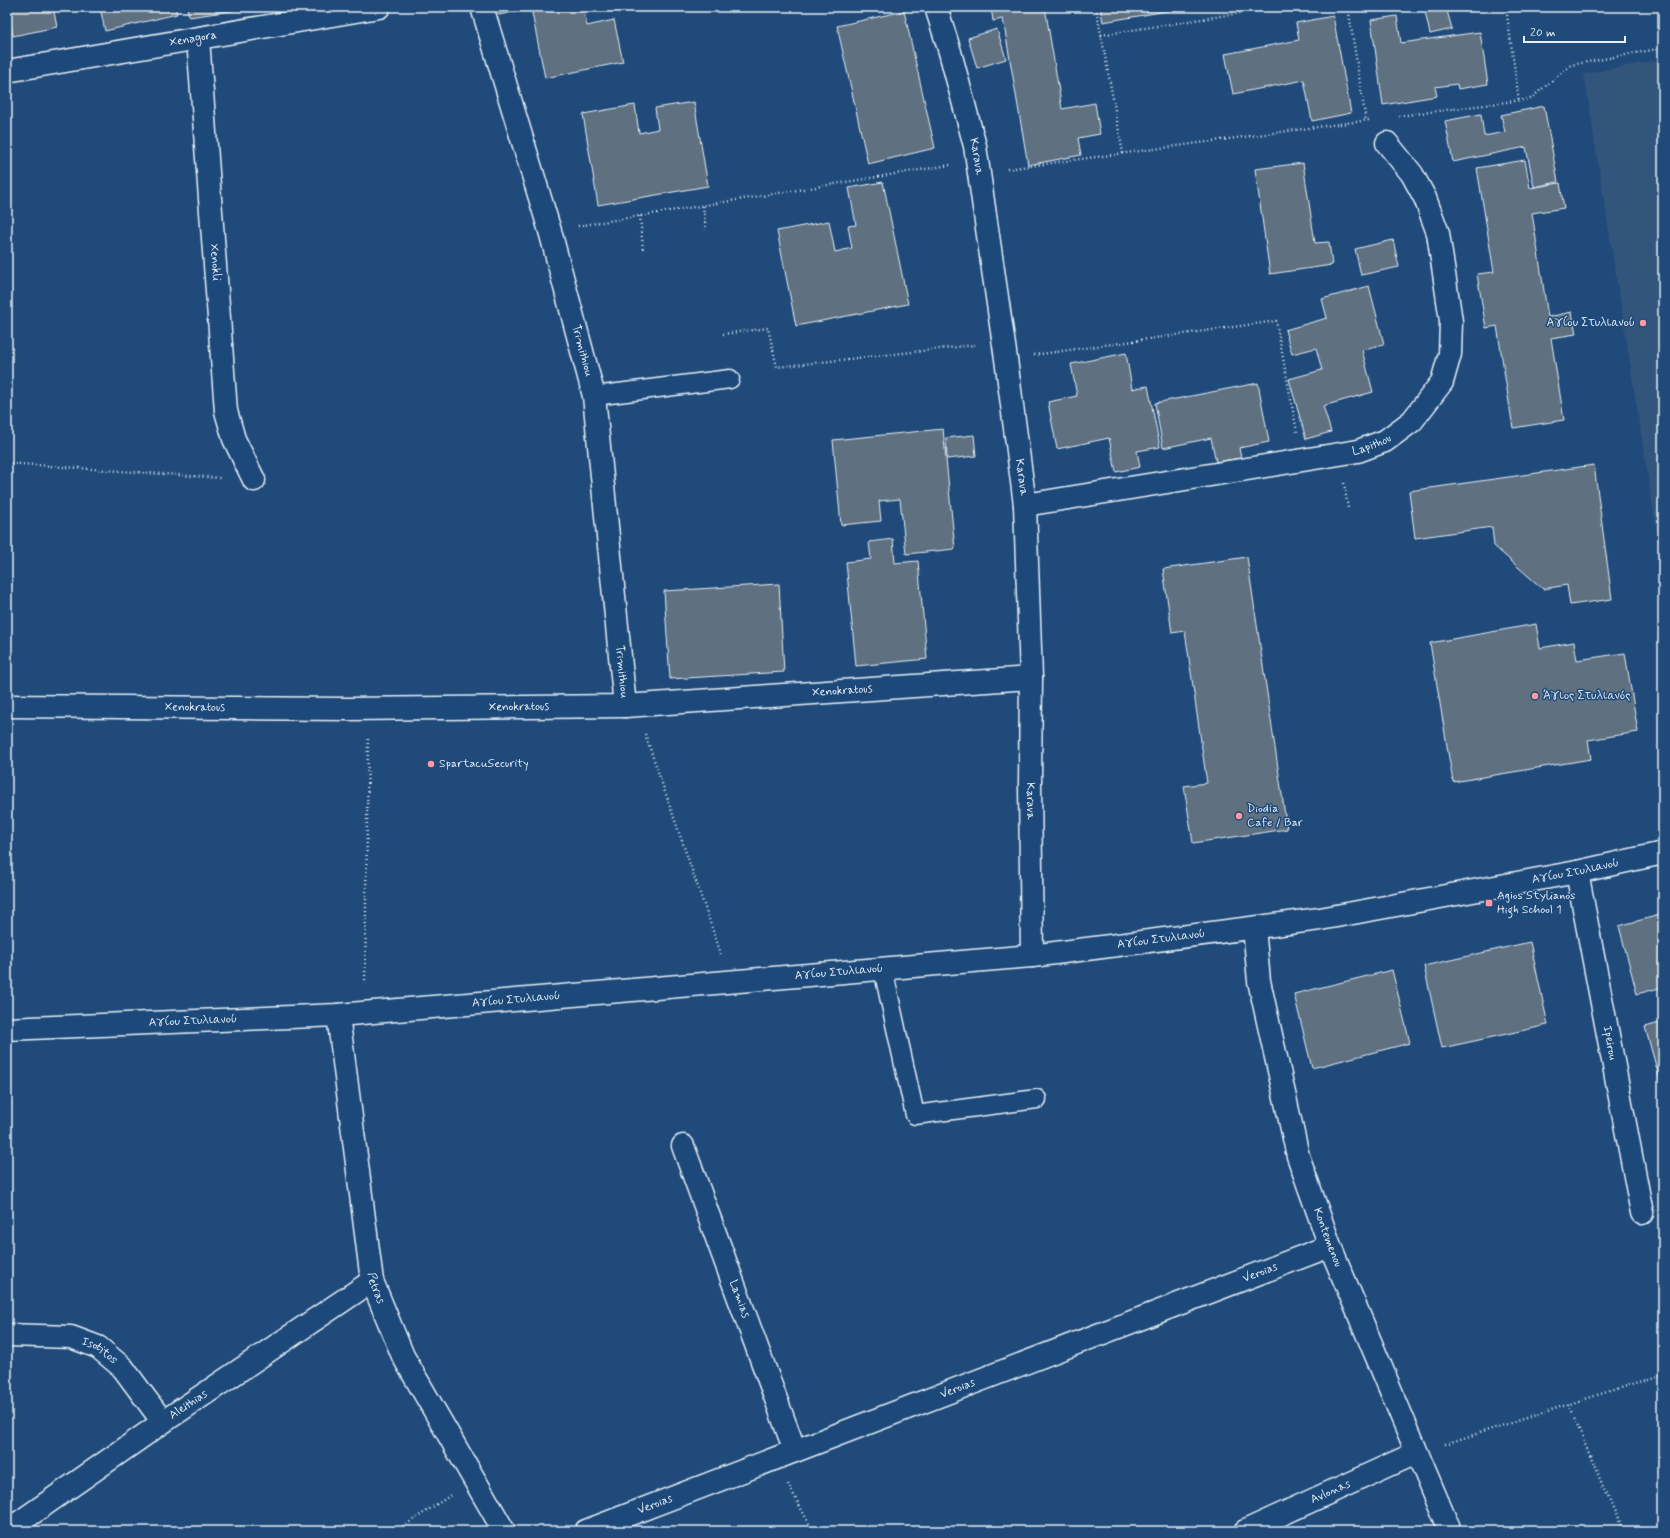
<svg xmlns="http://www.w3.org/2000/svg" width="1670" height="1538" font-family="Mynerve,sans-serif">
  <rect width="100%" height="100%" fill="#1f4a7a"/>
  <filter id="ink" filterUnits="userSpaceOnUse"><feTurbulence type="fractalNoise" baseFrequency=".025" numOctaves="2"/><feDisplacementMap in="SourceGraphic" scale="8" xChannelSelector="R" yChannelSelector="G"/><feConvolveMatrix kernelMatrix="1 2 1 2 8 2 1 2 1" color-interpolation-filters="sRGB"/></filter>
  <g filter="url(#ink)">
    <path fill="#32557c" d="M1663 59V572L1584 74Z"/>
    <g fill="#5f7080" stroke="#e8f1f8">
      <path d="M8 7H53L57 27 13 36Z"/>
      <path d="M100 7H175L177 14 105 31Z"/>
      <path d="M187 7H244L245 9 189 17Z"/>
      <path d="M497 7H583L587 26 614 20 623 62 545 78 531 8 499 15Z"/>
      <path d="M991 7H1045L1062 109 1095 103 1100 134 1078 138 1081 155 1028 165 1003 19 993 21Z"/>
      <path d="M1100 7H1178L1179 9 1103 22Z"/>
      <path d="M1424 7H1446L1452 29 1430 34Z"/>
      <path d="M904 11 935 148 868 164 837 26Z"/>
      <path d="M1333 16 1351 113 1312 121 1304 80 1233 94 1225 54 1299 40 1296 23Z"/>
      <path d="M1397 16 1401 43 1480 32 1488 84 1458 89 1457 84 1435 87 1437 96 1383 105 1371 20Z"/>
      <path d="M7 26 10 43H7Z"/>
      <path d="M997 29 1006 59 977 68 968 38Z"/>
      <path d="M694 102 708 186 598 205 583 114 635 105 639 133 658 129 655 108Z"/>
      <path d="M1544 106 1558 182 1534 187 1526 147 1453 162 1445 121 1481 114 1484 136 1505 132 1501 115Z"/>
      <path d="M1525 160 1530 188 1560 183 1564 208 1532 213 1548 317 1572 312 1576 334 1551 338 1564 420 1513 428 1497 326 1486 328 1477 274 1494 272 1477 168Z"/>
      <path d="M1303 163 1315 243 1329 242 1332 265 1270 274 1255 169Z"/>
      <path d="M883 182 908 304 796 326 777 231 829 221 835 252 852 248 848 226 856 225 849 188Z"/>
      <path d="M1393 240 1399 267 1361 275 1355 249Z"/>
      <path d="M1369 286 1384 344 1362 350 1373 392 1323 406 1331 432 1306 439 1289 379 1322 370 1316 348 1292 354 1285 330 1327 318 1322 299Z"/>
      <path d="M1126 353 1132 389 1148 386 1160 447 1137 451 1140 467 1116 472 1109 438 1057 449 1048 402 1077 396 1071 364Z"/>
      <path d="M1258 383 1269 442 1239 448 1241 458 1216 462 1211 438 1163 448 1155 403Z"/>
      <path d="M943 429 955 549 906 554 900 499 879 501 881 521 841 525 833 440Z"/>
      <path d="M974 435 976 456 947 459 946 438Z"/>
      <path d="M1594 465 1612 599 1570 605 1567 585 1543 589 1494 546 1492 527 1415 538 1409 491Z"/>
      <path d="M893 539 895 563 918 561 927 659 856 666 846 562 871 559 869 542Z"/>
      <path d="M1247 557 1287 829 1193 843 1184 786 1207 783 1185 631 1172 633 1163 569Z"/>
      <path d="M779 584 784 672 670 679 664 591Z"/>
      <path d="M1536 624 1540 648 1574 642 1577 660 1625 653 1638 732 1588 740 1591 759 1453 782 1430 643Z"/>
      <path d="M1663 914V987L1637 994 1619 926Z"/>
      <path d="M1530 942 1548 1025 1442 1048 1424 966Z"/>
      <path d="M1392 970 1410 1043 1312 1068 1294 994Z"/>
      <path d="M1663 1022V1091L1645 1027Z"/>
    </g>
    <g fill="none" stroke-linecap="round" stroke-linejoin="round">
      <defs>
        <g id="service">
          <path d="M594 396 730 379"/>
          <path d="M883 969 915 1115 1037 1099"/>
        </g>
        <g id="minor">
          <path id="s1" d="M482 7 550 231 594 396 625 706"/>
          <path id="s2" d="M198 39 226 411 234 439 254 480"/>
          <path id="s3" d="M7 71 379 7"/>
          <path id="s4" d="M1025 505 1358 451 1385 441 1412 421 1442 382 1450 354 1451 321 1438 233 1425 198 1412 174 1387 143"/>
          <path id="s5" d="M7 706 348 709 625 706 1031 678"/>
          <path id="s6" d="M1577 872 1642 1213"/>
          <path id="s7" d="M1254 928 1259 981 1298 1156 1330 1246 1450 1531"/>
          <path id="s8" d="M338 1015 372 1281 403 1356 504 1531"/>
          <path id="s9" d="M683 1146 795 1451"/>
          <path id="s10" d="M7 1335 71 1337 98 1347 123 1368 163 1422"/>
          <path id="s11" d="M7 1531 163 1422 372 1281"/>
          <path id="s12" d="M586 1531 1330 1246"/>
          <path id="s13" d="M1245 1531 1416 1453"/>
        </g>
        <g id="tertiary">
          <path id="s14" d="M936 7 950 52 975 146 1006 359 1025 505 1031 678 1030 785 1032 956"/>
          <path id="s15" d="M7 1029 338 1015 1032 956 1320 919 1577 872 1663 853"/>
        </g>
      </defs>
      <use href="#service" stroke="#e8f1f8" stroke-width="21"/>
      <use href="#minor" stroke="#e8f1f8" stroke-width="25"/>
      <use href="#tertiary" stroke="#e8f1f8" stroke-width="25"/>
      <g stroke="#e8f1f8" stroke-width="2.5" stroke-dasharray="1 3" stroke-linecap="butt">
        <path d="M1096 7 1123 153"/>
        <path d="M1348 7 1366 121"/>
        <path d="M1506 7 1519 101"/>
        <path d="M1101 35 1278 7"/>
        <path d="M1399 116 1530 99 1571 65 1663 48"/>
        <path d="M1007 169 1369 120"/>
        <path d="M703 206 706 230"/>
        <path d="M640 216 643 250"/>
        <path d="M578 226 950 165"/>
        <path d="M723 334 768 328 777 367 975 345"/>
        <path d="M1034 355 1276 321 1297 432"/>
        <path d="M7 463 220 478"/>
        <path d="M1344 483 1348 508"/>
        <path d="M645 734 721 954"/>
        <path d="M365 984 368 737"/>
        <path d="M1568 1404 1622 1531"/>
        <path d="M1445 1444 1663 1374"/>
        <path d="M788 1484 813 1531"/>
        <path d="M396 1531 451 1495"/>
        <path d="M1655 1531 1663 1526"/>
      </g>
      <use href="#service" stroke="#1f4a7a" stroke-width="18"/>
      <use href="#minor" stroke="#1f4a7a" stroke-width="22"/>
      <use href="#tertiary" stroke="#1f4a7a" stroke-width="22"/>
    </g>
  </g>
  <g fill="#ff9aa2" stroke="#1f4a7a" stroke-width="1.5">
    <circle cx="1643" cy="323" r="4"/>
    <circle cx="1535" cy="696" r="4"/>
    <circle cx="431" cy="764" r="4"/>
    <circle cx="1239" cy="816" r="4"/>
    <rect x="1485" y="899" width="8" height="8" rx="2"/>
  </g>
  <g text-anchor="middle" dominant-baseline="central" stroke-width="3" stroke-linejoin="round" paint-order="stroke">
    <g font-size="12" fill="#e8f1f8" stroke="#1f4a7a">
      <text stroke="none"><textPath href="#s3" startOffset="189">Xenagora</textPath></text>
      <text stroke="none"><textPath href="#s14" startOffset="155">Karava</textPath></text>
      <text stroke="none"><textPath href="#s2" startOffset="224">Xenokli</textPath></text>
      <text stroke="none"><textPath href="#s1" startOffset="358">Trimithiou</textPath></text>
      <text stroke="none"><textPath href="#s4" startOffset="352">Lapithou</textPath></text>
      <text stroke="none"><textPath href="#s14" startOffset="479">Karava</textPath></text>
      <text stroke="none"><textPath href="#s1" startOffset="682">Trimithiou</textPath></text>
      <text stroke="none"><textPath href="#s5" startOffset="836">Xenokratous</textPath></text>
      <text stroke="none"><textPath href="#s5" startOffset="512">Xenokratous</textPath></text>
      <text stroke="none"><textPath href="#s5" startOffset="188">Xenokratous</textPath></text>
      <text stroke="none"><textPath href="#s14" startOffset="803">Karava</textPath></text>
      <text stroke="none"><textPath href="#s15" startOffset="1578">Αγίου Στυλιανού</textPath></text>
      <text stroke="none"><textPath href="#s15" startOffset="1158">Αγίου Στυλιανού</textPath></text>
      <text stroke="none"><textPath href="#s15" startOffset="834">Αγίου Στυλιανού</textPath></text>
      <text stroke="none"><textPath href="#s15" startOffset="510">Αγίου Στυλιανού</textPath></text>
      <text stroke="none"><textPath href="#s15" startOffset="186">Αγίου Στυλιανού</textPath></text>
      <text stroke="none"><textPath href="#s6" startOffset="174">Ipeirou</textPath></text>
      <text stroke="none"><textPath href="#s7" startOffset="319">Kontemenou</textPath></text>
      <text stroke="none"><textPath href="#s12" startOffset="722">Veroias</textPath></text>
      <text stroke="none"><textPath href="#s8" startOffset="276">Petras</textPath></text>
      <text stroke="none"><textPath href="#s9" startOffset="163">Lamias</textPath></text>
      <text stroke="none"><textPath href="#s10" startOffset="96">Isotitos</textPath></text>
      <text stroke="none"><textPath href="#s12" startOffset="398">Veroias</textPath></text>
      <text stroke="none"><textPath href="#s11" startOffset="221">Aleithias</textPath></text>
      <text stroke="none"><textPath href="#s13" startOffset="94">Avlonas</textPath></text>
      <text stroke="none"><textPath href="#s12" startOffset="74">Veroias</textPath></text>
    </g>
    <g font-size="12" fill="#e8f1f8" stroke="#1f4a7a" text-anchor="start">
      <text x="1635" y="323" text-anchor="end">Αγίου Στυλιανού</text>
      <text x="1543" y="696">Άγιος Στυλιανός</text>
      <text x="439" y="764">SpartacuSecurity</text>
      <text x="1247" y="809">Diodia<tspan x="1247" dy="14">Cafe / Bar</tspan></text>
      <text x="1497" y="896">Agios Stylianos<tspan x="1497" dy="14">High School 1</tspan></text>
    </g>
  </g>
  <rect width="1670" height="1538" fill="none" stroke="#1f4a7a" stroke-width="24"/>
  <rect x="12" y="12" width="1646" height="1514" fill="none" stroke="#e8f1f8" stroke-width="1.5" filter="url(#ink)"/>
  <path d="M1524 36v6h101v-6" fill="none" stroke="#e8f1f8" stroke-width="2"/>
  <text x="1530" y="36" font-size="12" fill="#e8f1f8" stroke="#1f4a7a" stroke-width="3" paint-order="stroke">20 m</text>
</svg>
